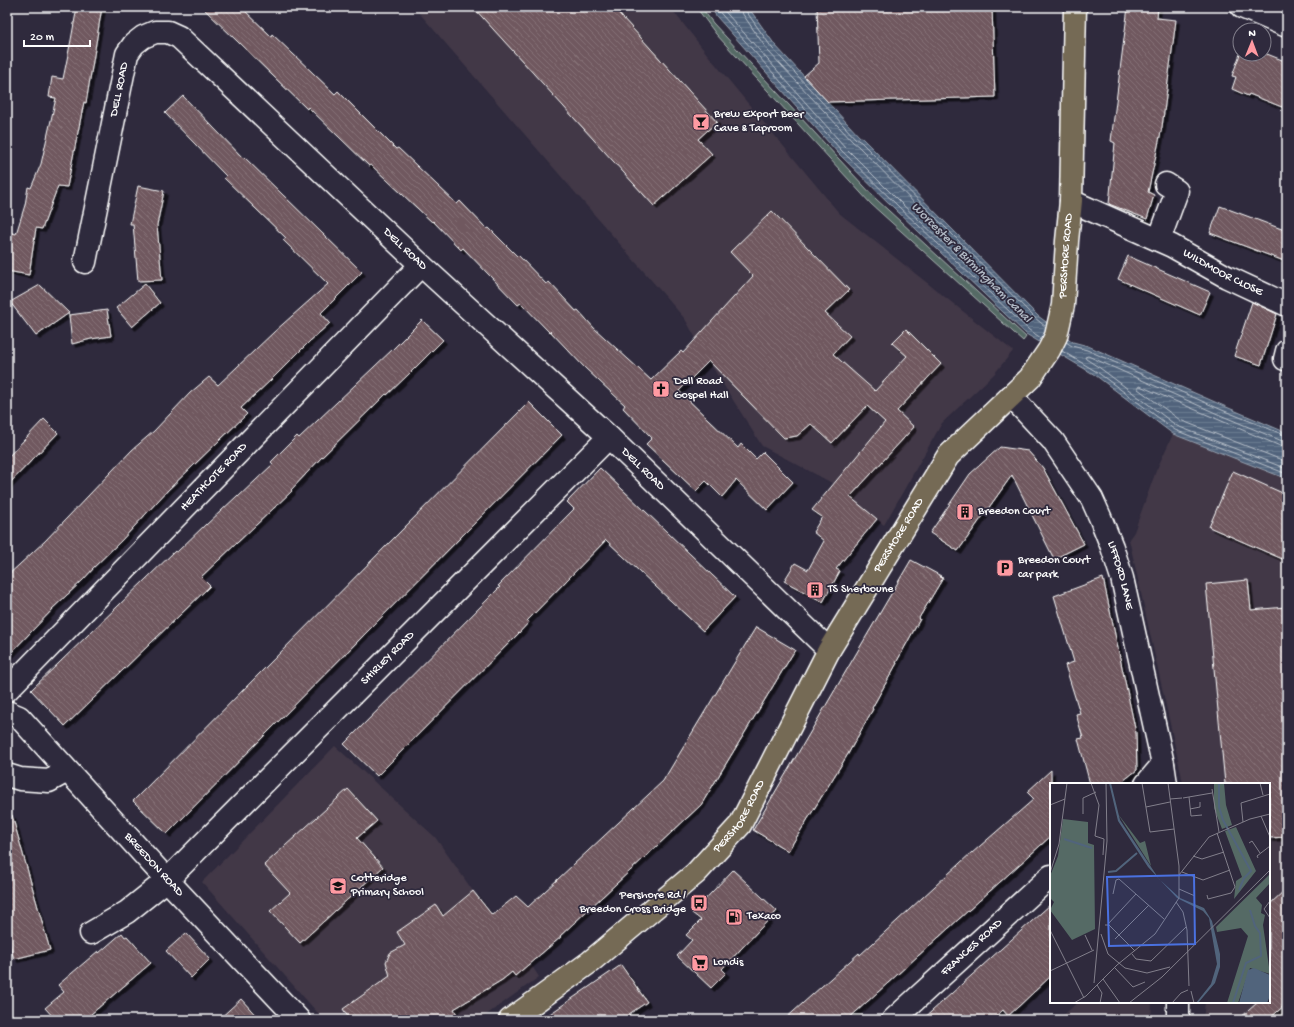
<svg xmlns="http://www.w3.org/2000/svg" width="1294" height="1027" font-family="'Gochi Hand',sans-serif">
  <defs>
    <pattern id="water-rules" width="6" height="5" patternUnits="userSpaceOnUse"><rect width="6" height="5" fill="#51647c"/><path d="M0 2.5h6" fill="none" stroke="#6b7b90"/></pattern>
    <pattern id="building-back-hatch" width="6" height="6" patternUnits="userSpaceOnUse"><rect width="6" height="6" fill="#6f585e"/><path d="M-1 5l2 2M0 0l6 6M5-1l2 2" fill="none" stroke="#857176"/></pattern>
    <filter id="shadow"><feDropShadow dx="3.5" dy="3.5" stdDeviation="0" flood-color="#0009"/></filter>
  </defs>
  <rect width="100%" height="100%" fill="#2f2a3d"/>
  <filter id="ink" filterUnits="userSpaceOnUse"><feTurbulence type="fractalNoise" baseFrequency=".025" numOctaves="2"/><feDisplacementMap in="SourceGraphic" scale="8" xChannelSelector="R" yChannelSelector="G"/><feConvolveMatrix kernelMatrix="1 2 1 2 8 2 1 2 1" color-interpolation-filters="sRGB"/></filter>
  <g filter="url(#ink)">
    <g fill="#423847">
      <path d="M414 7H670L707 54 839 213 1013 351 994 374 942 423 884 525 834 484 762 446 711 365 685 319Z"/>
      <path d="M1173 434 1287 479V1010L1276 1020H1203L1205 1002H1269V784H1183L1181 773 1129 539 1134 532 1156 471Z"/>
      <path d="M335 746 435 837 473 891 530 963 539 977 479 1020H324L202 882Z"/>
      <path d="M1078 1002H1152L1151 1020H1058Z"/>
    </g>
    <path fill="#556a65" stroke="#aab4b2" d="M696 7H701L713 23 876 199 1026 337 1023 341 871 204 716 34Z"/>
    <path fill="url(#water-rules)" stroke="#97a2b0" d="M710 7H748L775 45 859 136 863 139 1038 316 1073 342 1088 346 1224 406 1287 433V479L1173 434 1095 375 1026 334 896 210 838 153 717 17Z"/>
    <g fill="none" stroke-linecap="round" stroke-linejoin="round">
      <g stroke="#b9c1cb" stroke-width="1">
        <path d="M715 7 841 150 899 207 1029 330 1041 338"/>
        <path d="M721 7 845 147 902 204 1010 306H1013V303L858 146 853 142 768 51 742 13 740 7"/>
        <path d="M745 7 746 11 772 48 856 139 861 142 1035 318 1046 327"/>
        <path d="M1066 342 1072 346 1087 350 1222 410 1287 436"/>
        <path d="M1062 351 1097 372 1175 430 1287 474"/>
        <path d="M1287 441H1282L1220 415 1088 356 1085 357 1086 359 1100 368 1177 426 1287 469"/>
        <path d="M1287 447 1280 446 1140 386 1138 387V389L1180 420 1287 462"/>
      </g>
    </g>
    <g fill="url(#building-back-hatch)" stroke="#fff" filter="url(#shadow)">
      <path d="M77 7H102L86 103 84 102 67 187 58 186 42 229 36 228 29 275 7 271V241L8 232 16 234 25 205 28 187 31 188 41 164 56 98 49 97 52 77 63 79 71 40Z"/>
      <path d="M202 7H241L271 36 272 34 335 94 338 91 396 149 398 148 457 204 460 201 487 229 489 228 517 256 518 255 546 284 549 282 576 311 578 310 594 328 651 380 681 351 683 353 753 276 730 252 772 211 849 290 825 313 850 336 833 354 875 391 907 356 892 343 906 329 941 364 897 411 914 427 850 497 877 519 836 569 840 571 823 602 784 581 795 563 808 570 824 541 813 532 822 517 812 510 885 422 867 406 832 443 811 424 797 436 784 438 709 361 679 391 738 448 741 444 756 459 763 452 793 482 767 510 736 480 722 497 706 481 696 491 646 444 652 438 623 408 625 405 585 368 550 331 549 332 521 303 518 305 463 248 461 250 433 221 432 222 371 165 369 166 308 107 307 109Z"/>
      <path d="M473 7H613L717 122 698 139 712 154 654 206Z"/>
      <path d="M817 7H992L995 97 828 102 804 76 819 63Z"/>
      <path d="M1128 7H1158L1157 18 1176 20 1162 127 1148 192 1154 195 1147 219 1109 204 1115 143 1111 141Z"/>
      <path d="M1240 54H1267L1287 62V109L1249 94 1248 96 1232 89 1236 77 1232 76Z"/>
      <path d="M183 96 243 158 244 157 362 272 321 313 330 323 310 341 271 380 241 408 247 414 168 490 121 541 92 569H93L83 580 52 609H53L7 657V576L45 541 132 450 154 431 190 393 209 377 218 385 274 332 328 284 283 240 286 238 224 178 226 176 165 113Z"/>
      <path d="M138 186 164 191 157 225 162 280 138 281 133 224H130Z"/>
      <path d="M1220 206 1287 231V252L1284 261 1210 233Z"/>
      <path d="M1128 256 1210 292 1200 315 1118 279Z"/>
      <path d="M145 284 160 303 132 327 116 308Z"/>
      <path d="M40 285 69 313 36 336 10 302Z"/>
      <path d="M1252 302 1277 314 1261 365 1234 356Z"/>
      <path d="M107 310 111 336 91 339 72 344 69 315Z"/>
      <path d="M422 320 443 340 408 375 387 395 386 394 320 459 291 490 292 491 201 577 210 586 65 726 31 690 175 551 177 552 206 524V525L237 496 238 497 273 464 271 462 297 436 299 438 393 349Z"/>
      <path d="M529 402 562 435 167 834 133 801Z"/>
      <path d="M44 419 58 433 7 486V458Z"/>
      <path d="M1000 447 1028 451 1043 468 1084 544 1054 559 1012 475 958 551 930 533 970 474Z"/>
      <path d="M600 468 735 597 703 631 606 540 527 621 529 622 519 633 377 776 344 744 500 587 498 586 574 509 567 502Z"/>
      <path d="M1233 471 1287 495V561L1209 527Z"/>
      <path d="M911 560 941 576 940 577 943 578 919 618 920 619 896 663H897L872 708 873 709 848 754 788 851 753 830Z"/>
      <path d="M1103 578 1136 733 1137 770 1119 784H1090L1078 739 1083 738 1076 714 1080 713 1065 665 1074 662 1054 596Z"/>
      <path d="M1248 580 1251 610 1286 607 1287 617V837L1269 838V784H1225L1206 584Z"/>
      <path d="M756 627 795 650 701 805 560 936 561 937 515 976 512 972 502 980 454 1009 460 1020H350L343 1009 390 976 386 962 390 953 405 945 397 932 436 905 443 916 473 891 492 915 516 896 528 907 663 781Z"/>
      <path d="M1051 770V836L847 1020H784L840 970 859 953 860 955 972 852V853L1034 799 1027 792Z"/>
      <path d="M348 789 377 821 357 838 383 867 300 943 270 911 290 893 264 865Z"/>
      <path d="M12 815 50 950 14 959 7 935V816Z"/>
      <path d="M733 870 777 911 722 969 726 973 711 988 677 956 692 940 686 935 701 920 692 913Z"/>
      <path d="M1287 888V1003L1268 1020H1238L1258 1002H1269V905Z"/>
      <path d="M1051 904V976L1018 1007 1008 1016 1003 1010 992 1020H922Z"/>
      <path d="M122 933 125 937 127 936 151 963 84 1020H56L45 1008 64 992 58 985 98 951 99 953Z"/>
      <path d="M186 933 210 959 191 978 166 951Z"/>
      <path d="M621 965 647 1002 629 1014 633 1020H541Z"/>
      <path d="M241 999 260 1020H218Z"/>
    </g>
    <g fill="none" stroke-linecap="round" stroke-linejoin="round">
      <defs>
        <g id="street">
          <path d="M1242 7 1287 26"/>
          <path id="s1" d="M1071 201 1172 246 1227 277 1287 305"/>
          <path d="M1159 240 1177 191 1166 184"/>
          <path id="s2" d="M85 262 127 54 134 44 143 37 155 32H168L179 37 421 265 609 437 829 650"/>
          <path d="M1285 359 1287 351"/>
          <path id="s3" d="M7 690 421 265"/>
          <path id="s4" d="M7 712 19 717 167 880 299 1020"/>
          <path d="M7 775 20 779 49 781 67 771"/>
          <path d="M1146 784 1163 764"/>
          <path id="s5" d="M91 933 127 912 167 880 609 437"/>
          <path id="s6" d="M893 1020 1051 876"/>
        </g>
        <g id="secondary">
          <path id="s7" d="M1011 396 1053 441 1092 499 1100 517 1112 547 1122 578 1163 764 1166 784"/>
          <path d="M1178 1002V1020"/>
        </g>
        <g id="primary">
          <path id="s8" d="M510 1020 590 962 696 873 740 825 829 650 948 456 1030 378 1049 350 1056 336 1063 305 1067 241 1071 201 1075 7"/>
        </g>
      </defs>
      <use href="#street" stroke="#fff" stroke-width="25"/>
      <use href="#secondary" stroke="#fff" stroke-width="25"/>
      <use href="#primary" stroke="#fff" stroke-width="25"/>
      <use href="#street" stroke="#2f2a3d" stroke-width="22"/>
      <use href="#secondary" stroke="#2f2a3d" stroke-width="22"/>
      <use href="#primary" stroke="#756a55" stroke-width="22"/>
    </g>
  </g>
  <defs>
    <symbol id="bar-square" viewBox="-11 -11 22 22"><rect x="-9" y="-9" width="18" height="18" rx="4" fill="#ff9aa2" stroke="#2f2a3d"/><path d="M-6-5H6L.8 .8V4.5H3.5V6h-7V4.5H-.8V.8Z" fill="#111"/></symbol>
    <symbol id="church-square" viewBox="-11 -11 22 22"><rect x="-9" y="-9" width="18" height="18" rx="4" fill="#ff9aa2" stroke="#2f2a3d"/><path d="M-1.2-6h2.4v3.5h3.3v2.4h-3.3V6h-2.4V-.1h-3.3v-2.4h3.3Z" fill="#111"/></symbol>
    <symbol id="building-square" viewBox="-11 -11 22 22"><rect x="-9" y="-9" width="18" height="18" rx="4" fill="#ff9aa2" stroke="#2f2a3d"/><path d="M-4-6H4V6H1V3H-1V6H-4ZM-2.5-4.3h1.7v1.8h-1.7ZM.8-4.3h1.7v1.8H.8ZM-2.5-1h1.7V.8h-1.7ZM.8-1h1.7V.8H.8Z" fill="#111"/></symbol>
    <symbol id="parking-square" viewBox="-11 -11 22 22"><rect x="-9" y="-9" width="18" height="18" rx="4" fill="#ff9aa2" stroke="#2f2a3d"/><path d="M-3.5-5.5H1a3.5 3.5 0 0 1 0 7H-1V5.5H-3.5ZM-1-3.4V-.6H.8a1.4 1.4 0 0 0 0-2.8Z" fill="#111"/></symbol>
    <symbol id="school-square" viewBox="-11 -11 22 22"><rect x="-9" y="-9" width="18" height="18" rx="4" fill="#ff9aa2" stroke="#2f2a3d"/><path d="M0-5L7-2L0 1L-7-2ZM-4 1L0 2.5L4 1V4Q0 6-4 4Z" fill="#111"/></symbol>
    <symbol id="bus-square" viewBox="-11 -11 22 22"><rect x="-9" y="-9" width="18" height="18" rx="4" fill="#ff9aa2" stroke="#2f2a3d"/><path d="M-5-6H5V4H4V6H2V4H-2V6H-4V4H-5ZM-3.5-4V0h7V-4ZM-3.5 1.2v1.5H-2V1.2ZM2 1.2v1.5H3.5V1.2Z" fill="#111"/></symbol>
    <symbol id="fuel-square" viewBox="-11 -11 22 22"><rect x="-9" y="-9" width="18" height="18" rx="4" fill="#ff9aa2" stroke="#2f2a3d"/><path d="M-5.5-6h7V0h2V4h1.3V-2.5L3-4.5l.8-.8L6-3V5H2.5V1h-1V6h-7ZM-4.2-4.7v3.2H.2V-4.7Z" fill="#111"/></symbol>
    <symbol id="supermarket-square" viewBox="-11 -11 22 22"><rect x="-9" y="-9" width="18" height="18" rx="4" fill="#ff9aa2" stroke="#2f2a3d"/><path d="M-6-5.5h2.5l.6 2H6L4.5 2H-2.5L-4.4-4H-6ZM-1.5 3.2a1.3 1.3 0 1 0 .1 0ZM3 3.2a1.3 1.3 0 1 0 .1 0Z" fill="#111"/></symbol>
  </defs>
  <g fill-rule="evenodd">
    <use href="#bar-square" x="691" y="112" width="20" height="20"/>
    <use href="#church-square" x="651" y="379" width="20" height="20"/>
    <use href="#building-square" x="955" y="502" width="20" height="20"/>
    <use href="#parking-square" x="995" y="558" width="20" height="20"/>
    <use href="#building-square" x="805" y="580" width="20" height="20"/>
    <use href="#school-square" x="328" y="876" width="20" height="20"/>
    <use href="#bus-square" x="689" y="893" width="20" height="20"/>
    <use href="#fuel-square" x="724" y="907" width="20" height="20"/>
    <use href="#supermarket-square" x="690" y="953" width="20" height="20"/>
  </g>
  <g text-anchor="middle" dominant-baseline="central" stroke-width="3.5" stroke-linejoin="round" paint-order="stroke">
    <g font-size="12" fill="#fff" stroke="#2f2a3d">
      <text stroke="none"><textPath href="#s2" startOffset="176">DELL ROAD</textPath></text>
      <text stroke="none"><textPath href="#s2" startOffset="584">DELL ROAD</textPath></text>
      <text stroke="none"><textPath href="#s8" startOffset="970">PERSHORE ROAD</textPath></text>
      <text stroke="none"><textPath href="#s1" startOffset="168">WILDMOOR CLOSE</textPath></text>
      <text stroke="none"><textPath href="#s2" startOffset="908">DELL ROAD</textPath></text>
      <text stroke="none"><textPath href="#s3" startOffset="297">HEATHCOTE ROAD</textPath></text>
      <text stroke="none"><textPath href="#s8" startOffset="633">PERSHORE ROAD</textPath></text>
      <text stroke="none"><textPath href="#s7" startOffset="213">LIFFORD LANE</textPath></text>
      <text stroke="none"><textPath href="#s5" startOffset="406">SHIRLEY ROAD</textPath></text>
      <text stroke="none"><textPath href="#s8" startOffset="309">PERSHORE ROAD</textPath></text>
      <text stroke="none"><textPath href="#s4" startOffset="213">BREEDON ROAD</textPath></text>
      <text stroke="none"><textPath href="#s6" startOffset="107">FRANCES ROAD</textPath></text>
    </g>
    <g font-size="12" fill="#fff" stroke="#2f2a3d" text-anchor="start">
      <text x="714" y="115">Brew Export Beer<tspan x="714" dy="14">Cave &amp; Taproom</tspan></text>
      <text x="674" y="382">Dell Road<tspan x="674" dy="14">Gospel Hall</tspan></text>
      <text x="978" y="512">Breedon Court</text>
      <text x="1018" y="561">Breedon Court<tspan x="1018" dy="14">car park</tspan></text>
      <text x="828" y="590">TS Sherboune</text>
      <text x="351" y="879">Cotteridge<tspan x="351" dy="14">Primary School</tspan></text>
      <text x="686" y="896" text-anchor="end">Pershore Rd /<tspan x="686" dy="14">Breedon Cross Bridge</tspan></text>
      <text x="747" y="917">Texaco</text>
      <text x="713" y="963">Londis</text>
    </g>
    <g font-size="13" font-style="italic" fill="#b1b9c4" stroke="#2f2a3d">
      <text transform="translate(971 263) rotate(45)">Worcester &amp; Birmingham Canal</text>
    </g>
  </g>
  <g transform="translate(1050 783)">
    <rect width="220" height="220" fill="#2f2a3d"/>
    <path d="M68 31 90 60 95 58 101 83ZM220 91V100L206 115 212 122 211 130 215 132 213 142 220 191 200 185 188 220H177L198 153 191 145 167 149 166 144Z" fill="#556a65"/>
    <path d="M164 0H174L176 22 182 42 172 46 164 25ZM13 36 38 39V60L44 62 45 146 22 157 0 127 4 119 0 115V93L8 73ZM186 44 206 88 184 116 186 98 192 94 175 48Z" fill="#556a65"/>
    <path d="M59 0H61L70 37 109 96 130 115 154 125 162 138 170 171V184L165 200 148 220H146L161 201 167 181 159 135 153 128 127 115 98 84 68 38ZM204 185 220 192V213L217 220H189L198 187Z" fill="#51647c"/>
    <path fill="none" stroke="#51647c" stroke-width="2" d="M169 0V24L173 37 201 88 194 95 189 107M14 56 42 65M58 89 66 88 87 70M183 220 196 180 211 173 210 150 205 143 200 127"/>
    <path fill="none" stroke="#827f8b" stroke-width="1" d="M18 0H35M41 0 49 22 45 53 54 56M92 0 100 49 124 46M210 0 213 12M162 6 169 49M139 14 141 33 152 32M133 15 162 10M120 16 132 15M0 22 15 16M96 24 120 19M140 26 150 24V19M33 31V15L46 9M211 33 220 54M193 39 191 20 220 11M199 60 202 58 210 70M53 72 54 56M143 73 152 76 174 69M208 75 207 73 220 63M132 89 153 97 180 87M0 90 9 61 17 0M129 92 159 54 200 36 220 31M129 106 145 113M63 111 66 97 69 96 114 136M157 112 158 116 181 110 185 104 167 50M220 118 214 126 220 135M126 119 133 129 137 147 139 203M58 141 86 111M55 142H59L85 168M0 147 34 215M51 151 58 171 75 185 97 190 120 184M35 152 42 167M65 156 99 122M82 171 86 176 101 178 136 144M65 185 83 204 95 199M0 188 44 167M53 196 70 220M44 200 57 58 56 0M47 202 52 210 50 220M141 208 144 220M24 220 36 213 67 182 105 151 129 115V83L118 0M79 220 112 194 220 87M122 220 131 210 138 207"/>
    <path fill="#4a71e0" fill-opacity="0.15" stroke="#4a71e0" stroke-width="2" d="M144 92 145 161 59 163 57 94Z"/>
    <rect width="220" height="220" fill="none" stroke="#fff" stroke-width="2"/>
  </g>
  <rect width="1294" height="1027" fill="none" stroke="#2f2a3d" stroke-width="24"/>
  <rect x="12" y="12" width="1270" height="1003" fill="none" stroke="#fff" stroke-width="1.5" filter="url(#ink)"/>
  <g transform="translate(1252 42) rotate(1)"><circle r="19" fill="#2f2a3d" stroke="#827f8b"/>
  <path d="M0-3L7 15L0 10L-7 15Z" fill="#ff9aa2"/>
  <text y="-6" font-size="11" font-weight="bold" text-anchor="middle" fill="#ffffff">N</text>
  </g>
  <path d="M24 40v6h66v-6" fill="none" stroke="#ffffff" stroke-width="2"/>
  <text x="30" y="40" font-size="12" fill="#ffffff" stroke="#2f2a3d" stroke-width="3" paint-order="stroke">20 m</text>
</svg>
